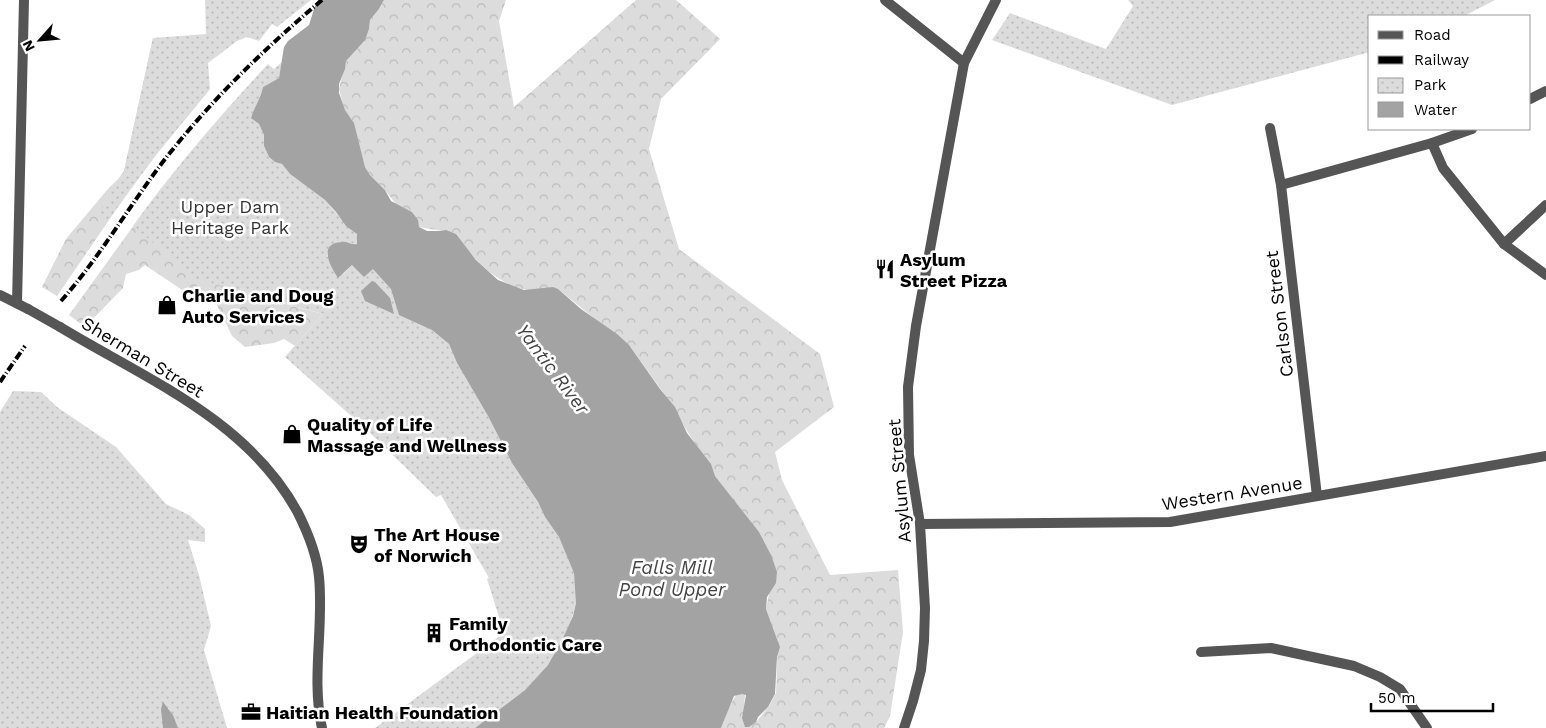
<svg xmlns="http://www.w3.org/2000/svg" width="1546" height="728" font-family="'Work Sans',sans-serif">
  <defs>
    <pattern id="forest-crowns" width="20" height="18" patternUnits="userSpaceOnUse" patternTransform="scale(1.25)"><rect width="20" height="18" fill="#dcdcdc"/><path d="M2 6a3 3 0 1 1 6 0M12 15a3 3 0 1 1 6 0" fill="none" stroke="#bbb"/></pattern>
    <pattern id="park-dots" width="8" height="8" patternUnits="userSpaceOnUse" patternTransform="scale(1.25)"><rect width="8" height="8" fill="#dcdcdc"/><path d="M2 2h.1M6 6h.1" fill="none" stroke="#bbb" stroke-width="1.8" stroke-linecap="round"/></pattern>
  </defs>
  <rect width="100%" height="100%" fill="#fff"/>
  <g fill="url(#forest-crowns)">
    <path d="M384 0H506L499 21 514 107 636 0H676L720 39 661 99 649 149 679 249 820 354 834 407 775 452 782 480 830 575 898 570 903 632 890 716 884 728H721C727 715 728 706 737 694H745L743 722 757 721 769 706 776 693 778 641 766 609 769 594 761 536 715 476 665 395 631 348 558 289C548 289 533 292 523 289 493 282 472 256 454 233L419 227 412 212 396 204 385 190 370 175 365 167 352 120 344 109 339 89 346 61 369 29 370 20 380 8Z"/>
    <path d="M153 38 210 89 142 172 57 296 42 287 66 239 107 190 119 178 124 171Z"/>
    <path d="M176 170 260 297 323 314 285 357 295 346 284 339 274 343 245 347 232 336 215 301 202 291 197 300 145 265 139 270 126 274 123 288 85 327 69 315 142 214Z"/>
  </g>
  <g fill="url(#park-dots)">
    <path d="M205 0H311L277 27 272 24 259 41 247 37 237 41 208 63 210 89 159 151 106 223 98 216 124 171 153 38 206 34Z"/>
    <path d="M1128 0H1495L1464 16H1370V52L1172 105 992 40 1010 13 1106 49 1133 6Z"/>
    <path d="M282 62 279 78 263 87 261 94 251 117 259 124 264 135V146L269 157 275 162 282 164 290 174 325 200 343 221 357 234V244L339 242 327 253V256L343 274 355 262 374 268 431 329 449 344 457 363 488 416 512 463 538 502 545 517 559 537 574 570 576 589V603L571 621 563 638 548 665 525 690 475 728H375L504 633 487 579 489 578 441 495 436 497 368 431 285 357 323 314 197 279 133 226C174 169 220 116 268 64L274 69Z"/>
    <path d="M13 391 41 392 57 407 116 447 166 504 189 515 205 529V542L188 540 199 575 211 626 204 650 227 728H178L168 707 163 728H0V412Z"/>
  </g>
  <g fill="#a3a3a3">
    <path d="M318 0H384L379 9 370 20 369 29 365 40 346 61 345 69 339 84V93L345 110 354 123 365 167 370 175 385 190 391 201 412 212 418 220 419 227 427 231H440L446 230 456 234 476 260 498 280 524 290 553 287 558 289 581 309 617 334 629 345 660 389 675 407 687 433 711 464 715 476 759 532 771 555 777 572 776 583 767 597 766 609 780 647 777 657 775 694 768 707 758 717 756 722 749 727H745L742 718 746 695 742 694 734 696 721 728H475L525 690 548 665 563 638 573 616 576 603 574 573 559 537 545 517 538 502 512 463 488 416 457 363 449 344 432 330 399 315 391 289 373 269 364 277 352 265 338 278C331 267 317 244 341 242 347 241 351 245 357 244V234L346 226 336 212 325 200 290 174 282 164 275 162 269 157 264 146V135L259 124 251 118C254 107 261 98 263 87L279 78 284 47 288 41 309 25 315 6Z"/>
    <path d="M372 281 375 282 390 298 394 314 365 301 361 291Z"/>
    <path d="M163 702 173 715 178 728H163L161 709Z"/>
  </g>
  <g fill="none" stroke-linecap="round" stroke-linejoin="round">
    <g stroke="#555" stroke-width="10">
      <path d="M885 0 964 63"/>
      <path d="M1530 99 1546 91"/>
      <path d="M1270 128 1281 185 1317 496"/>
      <path d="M1432 143 1443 168 1504 244 1546 275"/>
      <path d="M1281 185 1432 143 1472 129"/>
      <path d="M1504 244 1546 205"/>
      <path d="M17 303 24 0"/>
      <path d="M920 524 1170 522 1546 456"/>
      <path d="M1201 652 1271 648 1354 666 1380 677 1400 689 1427 728"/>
    </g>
    <g stroke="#555" stroke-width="10">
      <path d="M0 295 28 309"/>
      <path d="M60 327C146 379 248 420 298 513 308 533 317 555 319 577 324 627 311 678 322 728"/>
      <path d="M904 728 913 701 921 670 924 641 925 608 920 524 909 455 908 387 916 326 964 63 996 0"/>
    </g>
    <g stroke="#000" stroke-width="4" stroke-dasharray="8 2.5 1 2.5" stroke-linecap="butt">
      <path d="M61 301C99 258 128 208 162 163 210 101 263 50 322 0"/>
      <path d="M0 382 25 346"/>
    </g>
    <path stroke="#555" stroke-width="10" d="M28 309 60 327"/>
  </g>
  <defs>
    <symbol id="restaurant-bare" viewBox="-9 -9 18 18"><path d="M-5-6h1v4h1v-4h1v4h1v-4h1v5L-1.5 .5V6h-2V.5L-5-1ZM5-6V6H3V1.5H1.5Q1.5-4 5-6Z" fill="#000" stroke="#fff" stroke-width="2.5" paint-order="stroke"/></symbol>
    <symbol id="shop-bare" viewBox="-9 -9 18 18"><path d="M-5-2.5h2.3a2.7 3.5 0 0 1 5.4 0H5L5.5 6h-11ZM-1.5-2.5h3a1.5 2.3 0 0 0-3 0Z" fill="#000" stroke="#fff" stroke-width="2.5" paint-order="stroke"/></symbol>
    <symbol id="theatre-bare" viewBox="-9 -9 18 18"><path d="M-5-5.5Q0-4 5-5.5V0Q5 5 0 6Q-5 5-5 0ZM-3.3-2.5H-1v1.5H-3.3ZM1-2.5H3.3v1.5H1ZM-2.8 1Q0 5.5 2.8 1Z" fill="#000" stroke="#fff" stroke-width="2.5" paint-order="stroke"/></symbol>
    <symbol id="building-bare" viewBox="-9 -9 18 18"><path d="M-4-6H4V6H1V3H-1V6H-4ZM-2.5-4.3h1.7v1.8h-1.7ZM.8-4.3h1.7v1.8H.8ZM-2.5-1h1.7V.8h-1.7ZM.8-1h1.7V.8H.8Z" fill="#000" stroke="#fff" stroke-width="2.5" paint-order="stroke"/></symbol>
    <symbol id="office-bare" viewBox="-9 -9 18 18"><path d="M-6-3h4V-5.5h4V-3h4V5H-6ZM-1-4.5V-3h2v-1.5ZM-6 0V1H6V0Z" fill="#000" stroke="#fff" stroke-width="2.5" paint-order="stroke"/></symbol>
  </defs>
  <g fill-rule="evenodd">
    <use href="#restaurant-bare" x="871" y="255" width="28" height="28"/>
    <use href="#shop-bare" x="153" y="291" width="28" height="28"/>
    <use href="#shop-bare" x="278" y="420" width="28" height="28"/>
    <use href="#theatre-bare" x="345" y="530" width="28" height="28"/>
    <use href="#building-bare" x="420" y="619" width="28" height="28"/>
    <use href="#office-bare" x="237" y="698" width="28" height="28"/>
  </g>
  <g text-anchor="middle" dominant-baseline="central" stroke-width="5" stroke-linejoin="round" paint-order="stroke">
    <g font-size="18" fill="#333" stroke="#fff">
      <text x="230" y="206">Upper Dam<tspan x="230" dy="21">Heritage Park</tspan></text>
    </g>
    <g font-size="18" font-weight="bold" fill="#000" stroke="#fff" text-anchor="start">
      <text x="900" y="259">Asylum<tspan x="900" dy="21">Street Pizza</tspan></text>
      <text x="182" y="295">Charlie and Doug<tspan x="182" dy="21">Auto Services</tspan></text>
      <text x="307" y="424">Quality of Life<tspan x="307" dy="21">Massage and Wellness</tspan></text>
      <text x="374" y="534">The Art House<tspan x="374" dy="21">of Norwich</tspan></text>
      <text x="449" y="623">Family<tspan x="449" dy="21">Orthodontic Care</tspan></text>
      <text x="266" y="712">Haitian Health Foundation</text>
    </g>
    <g font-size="18" fill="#000" stroke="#fff">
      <text transform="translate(1279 314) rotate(-97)">Carlson Street</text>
      <text transform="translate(143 357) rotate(31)">Sherman Street</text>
      <text transform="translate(899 481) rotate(-95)">Asylum Street</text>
      <text transform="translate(1232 493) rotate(-9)">Western Avenue</text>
    </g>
    <g font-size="19" font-style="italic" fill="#444" stroke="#fff">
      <text transform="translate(553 369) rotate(53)">Yantic River</text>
      <text x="672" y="567">Falls Mill<tspan x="672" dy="22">Pond Upper</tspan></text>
    </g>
  </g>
  <rect x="1368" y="15" width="162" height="115" fill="#ffffff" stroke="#999999"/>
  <rect x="1378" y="31" width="25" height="8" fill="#555555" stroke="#999999"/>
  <text x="1414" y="40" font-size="15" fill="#000000">Road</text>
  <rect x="1378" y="56" width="25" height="8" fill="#000000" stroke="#999999"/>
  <text x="1414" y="65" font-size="15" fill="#000000">Railway</text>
  <rect x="1378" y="78" width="25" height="15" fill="url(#park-dots)" stroke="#999999"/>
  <text x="1414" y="90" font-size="15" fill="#000000">Park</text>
  <rect x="1378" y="102" width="25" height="15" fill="#a3a3a3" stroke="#999999"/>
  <text x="1414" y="115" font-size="15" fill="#000000">Water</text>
  <g transform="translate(40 40) rotate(243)" stroke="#ffffff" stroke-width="4" paint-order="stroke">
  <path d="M0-4L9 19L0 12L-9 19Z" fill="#000000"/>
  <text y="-8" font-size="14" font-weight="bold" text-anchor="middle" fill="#000000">N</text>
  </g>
  <path d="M1371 703v8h122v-8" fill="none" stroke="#000000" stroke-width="2.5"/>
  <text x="1378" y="703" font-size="15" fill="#000000" stroke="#ffffff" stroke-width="4" paint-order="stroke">50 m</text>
</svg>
